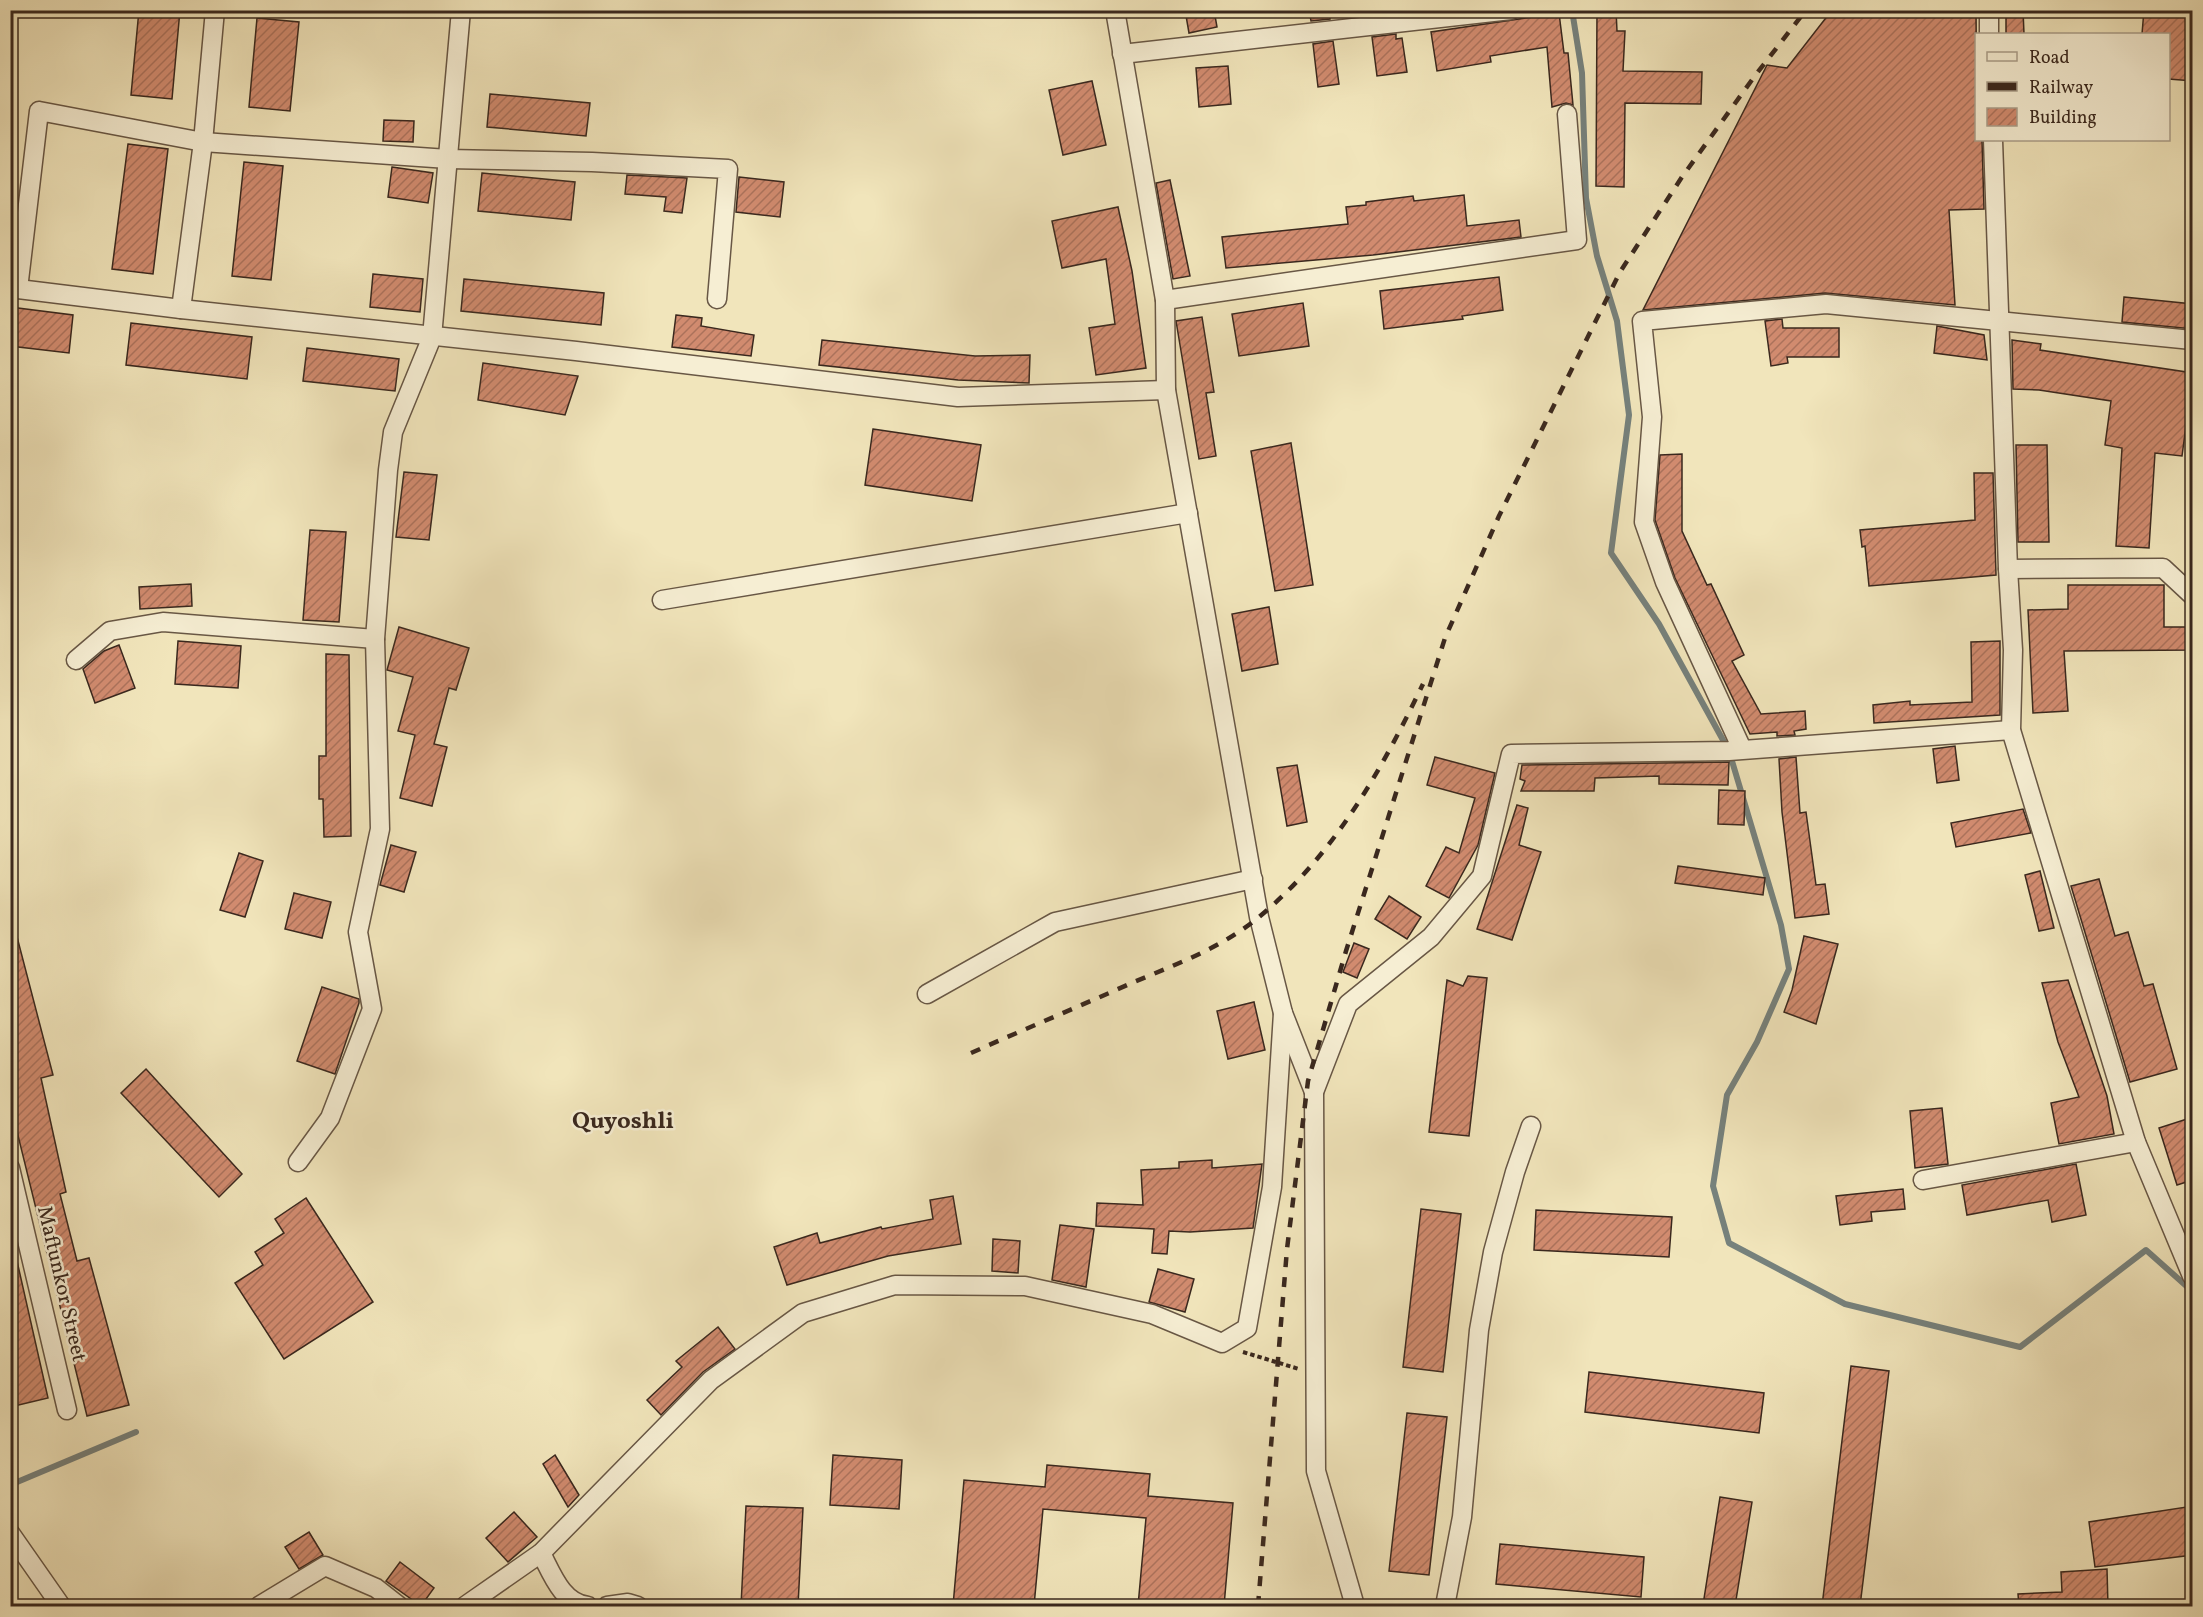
<svg xmlns="http://www.w3.org/2000/svg" width="2203" height="1617" font-family="Vollkorn,serif">
  <defs>
    <pattern id="building-hatch" width="6" height="6" patternUnits="userSpaceOnUse" patternTransform="scale(1.5)"><rect width="6" height="6" fill="#d18b6f"/><path d="M-1 1l2-2M0 6l6-6M5 7l2-2" fill="none" stroke="#ab725b"/></pattern>
  </defs>
  <rect width="100%" height="100%" fill="#f1e5bb"/>
  <filter id="stains"><feTurbulence type="fractalNoise" baseFrequency=".00333" numOctaves="4"/><feColorMatrix values="0 0 0 0 .2 0 0 0 0 .09 0 0 0 0 .02 0 0 0 .5 -.17"/></filter>
  <radialGradient id="worn" r=".72"><stop offset=".6" stop-color="#630" stop-opacity="0"/><stop offset="1" stop-color="#630" stop-opacity=".3"/></radialGradient>
  <g fill="none" stroke-linecap="round" stroke-linejoin="round">
    <g stroke="#76817c" stroke-width="6">
      <path d="M1572 10 1582 73 1586 198 1597 256 1617 321 1629 415 1611 553 1659 624 1729 751 1781 925 1789 969 1757 1042 1727 1095 1713 1186 1729 1243 1845 1304 2020 1347 2146 1250 2192 1291"/>
      <path d="M10 1485 136 1432"/>
    </g>
  </g>
  <g fill="url(#building-hatch)" stroke="#3a281e" stroke-width="1.5">
    <path d="M139 10H180L172 99 131 95Z"/>
    <path d="M1185 10H1214L1217 27 1189 33Z"/>
    <path d="M1309 10H1329L1330 19 1311 21Z"/>
    <path d="M1597 10H1616L1617 31H1625L1623 71 1702 72 1701 104 1625 103 1624 187 1596 186Z"/>
    <path d="M1832 10H1976L1977 140H1982L1984 209 1949 210 1955 305 1825 293 1643 310 1767 65 1787 68Z"/>
    <path d="M2006 10H2023L2024 34H2006Z"/>
    <path d="M2144 10H2193V81L2169 79V34H2142Z"/>
    <path d="M1559 13 1564 53H1568L1573 105 1566 103 1552 107 1547 47 1490 56 1491 62 1437 71 1431 32Z"/>
    <path d="M257 18 299 22 290 111 249 107Z"/>
    <path d="M1396 34V39L1402 38 1407 72 1377 76 1372 37Z"/>
    <path d="M1333 41 1339 84 1318 87 1313 44Z"/>
    <path d="M1228 66 1231 104 1199 107 1196 68Z"/>
    <path d="M1092 81 1106 145 1063 155 1049 90Z"/>
    <path d="M490 94 590 103 586 136 487 127Z"/>
    <path d="M384 120 414 121 413 142 383 141Z"/>
    <path d="M128 144 168 149 153 274 112 269Z"/>
    <path d="M244 162 283 166 271 280 232 276Z"/>
    <path d="M392 167 433 173 428 203 388 197Z"/>
    <path d="M482 173 575 182 571 220 478 211Z"/>
    <path d="M627 175 687 178 682 213 664 211 666 197 625 194Z"/>
    <path d="M739 177 784 182 780 217 736 212Z"/>
    <path d="M1170 180 1190 276 1173 279 1156 183Z"/>
    <path d="M1464 195 1467 226 1519 220 1521 237 1373 255 1226 268 1222 237 1348 224 1346 207 1366 205V202L1413 196 1414 201Z"/>
    <path d="M1118 207 1132 271 1146 368 1096 375 1089 328 1115 324 1106 259 1062 268 1052 221Z"/>
    <path d="M373 274 423 279 420 312 370 307Z"/>
    <path d="M1499 277 1503 310 1462 316 1463 319 1384 329 1380 291Z"/>
    <path d="M464 279 604 293 601 325 461 311Z"/>
    <path d="M2124 297 2193 304V329L2122 322Z"/>
    <path d="M1303 303 1309 346 1239 356 1232 314Z"/>
    <path d="M10 307 73 315 69 353 10 346Z"/>
    <path d="M676 315 702 318 701 326 754 335 751 356 672 347Z"/>
    <path d="M1202 317 1214 392 1206 393 1216 456 1199 459 1176 321Z"/>
    <path d="M1782 319 1783 328H1839V357H1787L1788 363 1771 366 1765 321Z"/>
    <path d="M131 323 252 337 247 379 126 365Z"/>
    <path d="M1937 326 1984 335 1987 360 1934 353Z"/>
    <path d="M822 340 975 356 1030 355 1029 383 958 380 819 365Z"/>
    <path d="M2012 340 2041 344 2040 350 2193 373 2182 456 2155 453 2149 548 2116 546 2122 448 2105 445 2111 401 2039 390 2013 389Z"/>
    <path d="M307 348 399 359 395 391 303 381Z"/>
    <path d="M483 363 578 376 565 415 478 400Z"/>
    <path d="M873 429 981 445 972 501 865 485Z"/>
    <path d="M1291 443 1313 585 1275 591 1251 451Z"/>
    <path d="M2016 445H2047L2049 542H2018Z"/>
    <path d="M1682 454V531L1707 585 1711 584 1744 655 1732 661 1761 714 1805 711 1806 729 1794 731 1795 735 1777 736V732L1750 734 1675 578 1655 520 1660 455Z"/>
    <path d="M404 472 437 475 429 540 396 537Z"/>
    <path d="M1974 473H1993L1996 575 1869 586 1865 546 1862 547 1860 530 1975 520Z"/>
    <path d="M310 530 346 532 339 622 303 620Z"/>
    <path d="M191 584 192 606 140 609 139 587Z"/>
    <path d="M2068 585H2164V627H2193V650L2064 651 2068 711 2033 713 2028 610 2068 609Z"/>
    <path d="M1269 607 1278 664 1242 671 1232 614Z"/>
    <path d="M399 627 469 648 456 690 449 688 434 744 447 747 432 806 400 798 415 735 398 731 413 677 387 670Z"/>
    <path d="M178 641 241 646 238 688 175 684Z"/>
    <path d="M2000 641V715L1874 723 1873 705 1910 701V705L1972 702 1971 642Z"/>
    <path d="M119 645 135 688 95 703 83 669 104 651Z"/>
    <path d="M326 654 349 655 351 836 324 837 323 799H319V756H326Z"/>
    <path d="M1955 746 1959 780 1937 783 1933 749Z"/>
    <path d="M1435 757 1495 773 1478 845 1449 898 1426 886 1446 847 1459 853 1475 798 1427 785Z"/>
    <path d="M1796 757 1800 813 1806 812 1816 885 1825 884 1829 914 1795 918 1782 812 1779 759Z"/>
    <path d="M1729 762 1728 785 1659 784V776L1595 778 1594 791H1521L1525 781 1520 779 1522 765Z"/>
    <path d="M1297 765 1307 822 1287 826 1277 768Z"/>
    <path d="M1719 790 1745 791 1744 825 1718 824Z"/>
    <path d="M1517 805 1528 808 1519 845 1541 852 1512 940 1477 929Z"/>
    <path d="M2023 809 2031 833 1956 847 1951 823Z"/>
    <path d="M391 845 416 852 404 892 380 885Z"/>
    <path d="M239 853 263 861 245 917 220 910Z"/>
    <path d="M1678 866 1765 878 1763 895 1675 883Z"/>
    <path d="M2040 871 2054 928 2039 931 2025 875Z"/>
    <path d="M2099 879 2115 936 2128 932 2144 986 2153 984 2177 1069 2130 1082 2071 886Z"/>
    <path d="M294 893 331 902 322 938 285 929Z"/>
    <path d="M1389 896 1421 917 1407 939 1375 919Z"/>
    <path d="M16 933 53 1075 41 1078 66 1192 60 1194 77 1261 89 1258 129 1405 87 1416 10 1103V934Z"/>
    <path d="M1804 936 1838 944 1816 1024 1784 1012 1792 990Z"/>
    <path d="M1354 943 1369 949 1357 978 1343 972Z"/>
    <path d="M1468 976 1487 978 1469 1136 1429 1132 1447 980 1463 986Z"/>
    <path d="M2068 980 2107 1096 2114 1134 2059 1144 2051 1103 2079 1097 2058 1042 2042 983Z"/>
    <path d="M322 987 359 999V1003L335 1074 297 1061Z"/>
    <path d="M1254 1002 1265 1050 1228 1059 1217 1011Z"/>
    <path d="M146 1069 242 1174 219 1197 121 1093Z"/>
    <path d="M1942 1108 1948 1164 1915 1168 1910 1111Z"/>
    <path d="M2193 1117V1180L2177 1185 2159 1128Z"/>
    <path d="M1212 1160V1168L1262 1164 1253 1228 1190 1232 1169 1231 1167 1254 1152 1253 1154 1229 1096 1226 1097 1203 1143 1205 1141 1170 1179 1168V1162Z"/>
    <path d="M2076 1164 2086 1215 2052 1222 2048 1200 1967 1215 1962 1185Z"/>
    <path d="M1903 1189 1905 1209 1871 1212 1872 1221 1840 1225 1836 1196Z"/>
    <path d="M953 1196 961 1244 888 1256 787 1285 774 1247 817 1233 820 1243 881 1227 882 1229 933 1219 930 1200Z"/>
    <path d="M306 1198 373 1302 284 1359 235 1283 263 1265 255 1252 284 1233 275 1219Z"/>
    <path d="M1421 1209 1461 1214 1443 1372 1403 1367Z"/>
    <path d="M1536 1210 1672 1217 1669 1257 1534 1250Z"/>
    <path d="M1060 1225 1094 1229 1086 1287 1052 1280Z"/>
    <path d="M993 1239 1020 1241 1018 1273 992 1271Z"/>
    <path d="M10 1261H17L48 1398 10 1407Z"/>
    <path d="M1158 1269 1194 1279 1185 1312 1149 1302Z"/>
    <path d="M718 1327 735 1349 703 1372 661 1415 647 1400 682 1367 676 1361Z"/>
    <path d="M1851 1366 1889 1371 1860 1606H1822Z"/>
    <path d="M1589 1372 1764 1393 1759 1433 1585 1412Z"/>
    <path d="M1407 1413 1447 1417 1429 1575 1389 1571Z"/>
    <path d="M555 1455 579 1495 568 1507 543 1464Z"/>
    <path d="M833 1455 902 1460 899 1509 830 1505Z"/>
    <path d="M1047 1465 1150 1474 1148 1496 1233 1503 1224 1606H1138L1146 1518 1043 1509 1034 1606H953L964 1480 1045 1487Z"/>
    <path d="M1720 1497 1752 1502 1735 1606 1703 1605Z"/>
    <path d="M746 1506 803 1508 798 1606H741Z"/>
    <path d="M2193 1506V1555L2095 1567 2089 1522Z"/>
    <path d="M514 1512 537 1537 508 1562 486 1538Z"/>
    <path d="M309 1532 323 1555 299 1569 285 1547Z"/>
    <path d="M1500 1544 1644 1557 1641 1597 1496 1584Z"/>
    <path d="M400 1562 434 1588 421 1606 386 1581Z"/>
    <path d="M2107 1569 2108 1606H2019L2018 1594 2062 1592 2061 1572Z"/>
  </g>
  <g fill="none" stroke-linecap="round" stroke-linejoin="round">
    <defs>
      <g id="minor">
        <path d="M1115 10 1165 300 1166 390 1259 917 1283 1013 1314 1092"/>
        <path d="M1989 10V34"/>
        <path d="M1122 54 1511 10"/>
        <path d="M1993 140 2008 569 2013 650 2011 730 2136 1142 2192 1276"/>
        <path d="M10 288 181 309 203 142 215 10"/>
        <path d="M18 289 39 111 203 142 448 159 592 162 728 169 717 299"/>
        <path d="M1165 300 1577 240 1567 114"/>
        <path d="M181 309 576 351 958 397 1166 390"/>
        <path d="M2008 569 2163 568 2192 595"/>
        <path d="M662 600 1188 513"/>
        <path d="M76 660 110 631 163 622 375 639"/>
        <path d="M1742 749 1665 582 1644 522 1652 417 1642 321 1826 304 2192 340"/>
        <path d="M927 994 1055 922 1253 879"/>
        <path d="M298 1162 330 1118 372 1009 358 932 380 829 375 639 388 470 393 432 432 337 461 10"/>
        <path d="M10 1168 67 1410"/>
        <path d="M1923 1180 2136 1142"/>
        <path d="M10 1533 61 1606"/>
        <path d="M541 1553C552 1574 562 1603 588 1606"/>
        <path d="M259 1606 325 1566 376 1588 399 1606"/>
        <path d="M465 1606 541 1553 711 1380 803 1313 895 1285 1025 1286 1152 1314 1222 1343 1247 1328 1272 1187 1283 1013"/>
        <path d="M607 1606 628 1603 638 1606"/>
        <path d="M1355 1606 1316 1471 1314 1092 1348 1004 1431 937 1482 876 1511 754 1729 751 2011 730"/>
        <path d="M1445 1606 1462 1517 1479 1330 1493 1252 1515 1172 1531 1126"/>
      </g>
    </defs>
    <use href="#minor" stroke="#685745" stroke-width="21"/>
    <path stroke="#3a281e" stroke-width="4" stroke-dasharray="4.5 3" stroke-linecap="butt" d="M1243 1352 1299 1369"/>
    <use href="#minor" stroke="#f6eed3" stroke-width="18"/>
    <g stroke="#3a281e" stroke-width="4.5" stroke-dasharray="10 10" stroke-linecap="butt">
      <path d="M971 1053C1025 1029 1080 1006 1134 982 1177 964 1223 947 1259 917 1335 854 1381 771 1423 684"/>
      <path d="M1258 1606 1287 1249 1308 1081 1346 951 1445 638 1499 516 1620 272 1682 177 1754 77 1806 10"/>
    </g>
  </g>
  <g text-anchor="middle" dominant-baseline="central" stroke-width="5" stroke-linejoin="round" paint-order="stroke">
    <g font-size="21" fill="#3a281e" stroke="#f6eed3">
      <text transform="translate(61 1284) rotate(77)">Maftunkor Street</text>
    </g>
    <g font-size="24" font-weight="bold" fill="#3a281e" stroke="#f6eed3">
      <text x="623" y="1122">Quyoshli</text>
    </g>
  </g>
  <rect width="2203" height="1617" fill="none" stroke="#f1e5bb" stroke-width="36"/>
  <rect x="12" y="12" width="2179" height="1593" fill="none" stroke="#3a281e" stroke-width="3"/>
  <rect x="18" y="18" width="2167" height="1581" fill="none" stroke="#3a281e" stroke-width="1.5"/>
  <rect x="1975" y="33" width="195" height="108" fill="#f6eed3" stroke="#ab9f8b" stroke-width="1.5"/>
  <rect x="1987" y="52" width="30" height="9" fill="#f6eed3" stroke="#ab9f8b" stroke-width="1.5"/>
  <text x="2029" y="63" font-size="18" fill="#3a281e">Road</text>
  <rect x="1987" y="82" width="30" height="9" fill="#3a281e" stroke="#ab9f8b" stroke-width="1.5"/>
  <text x="2029" y="93" font-size="18" fill="#3a281e">Railway</text>
  <rect x="1987" y="108" width="30" height="18" fill="url(#building-hatch)" stroke="#ab9f8b" stroke-width="1.5"/>
  <text x="2029" y="123" font-size="18" fill="#3a281e">Building</text>
  <rect width="100%" height="100%" filter="url(#stains)"/>
  <rect width="100%" height="100%" fill="url(#worn)"/>
</svg>
